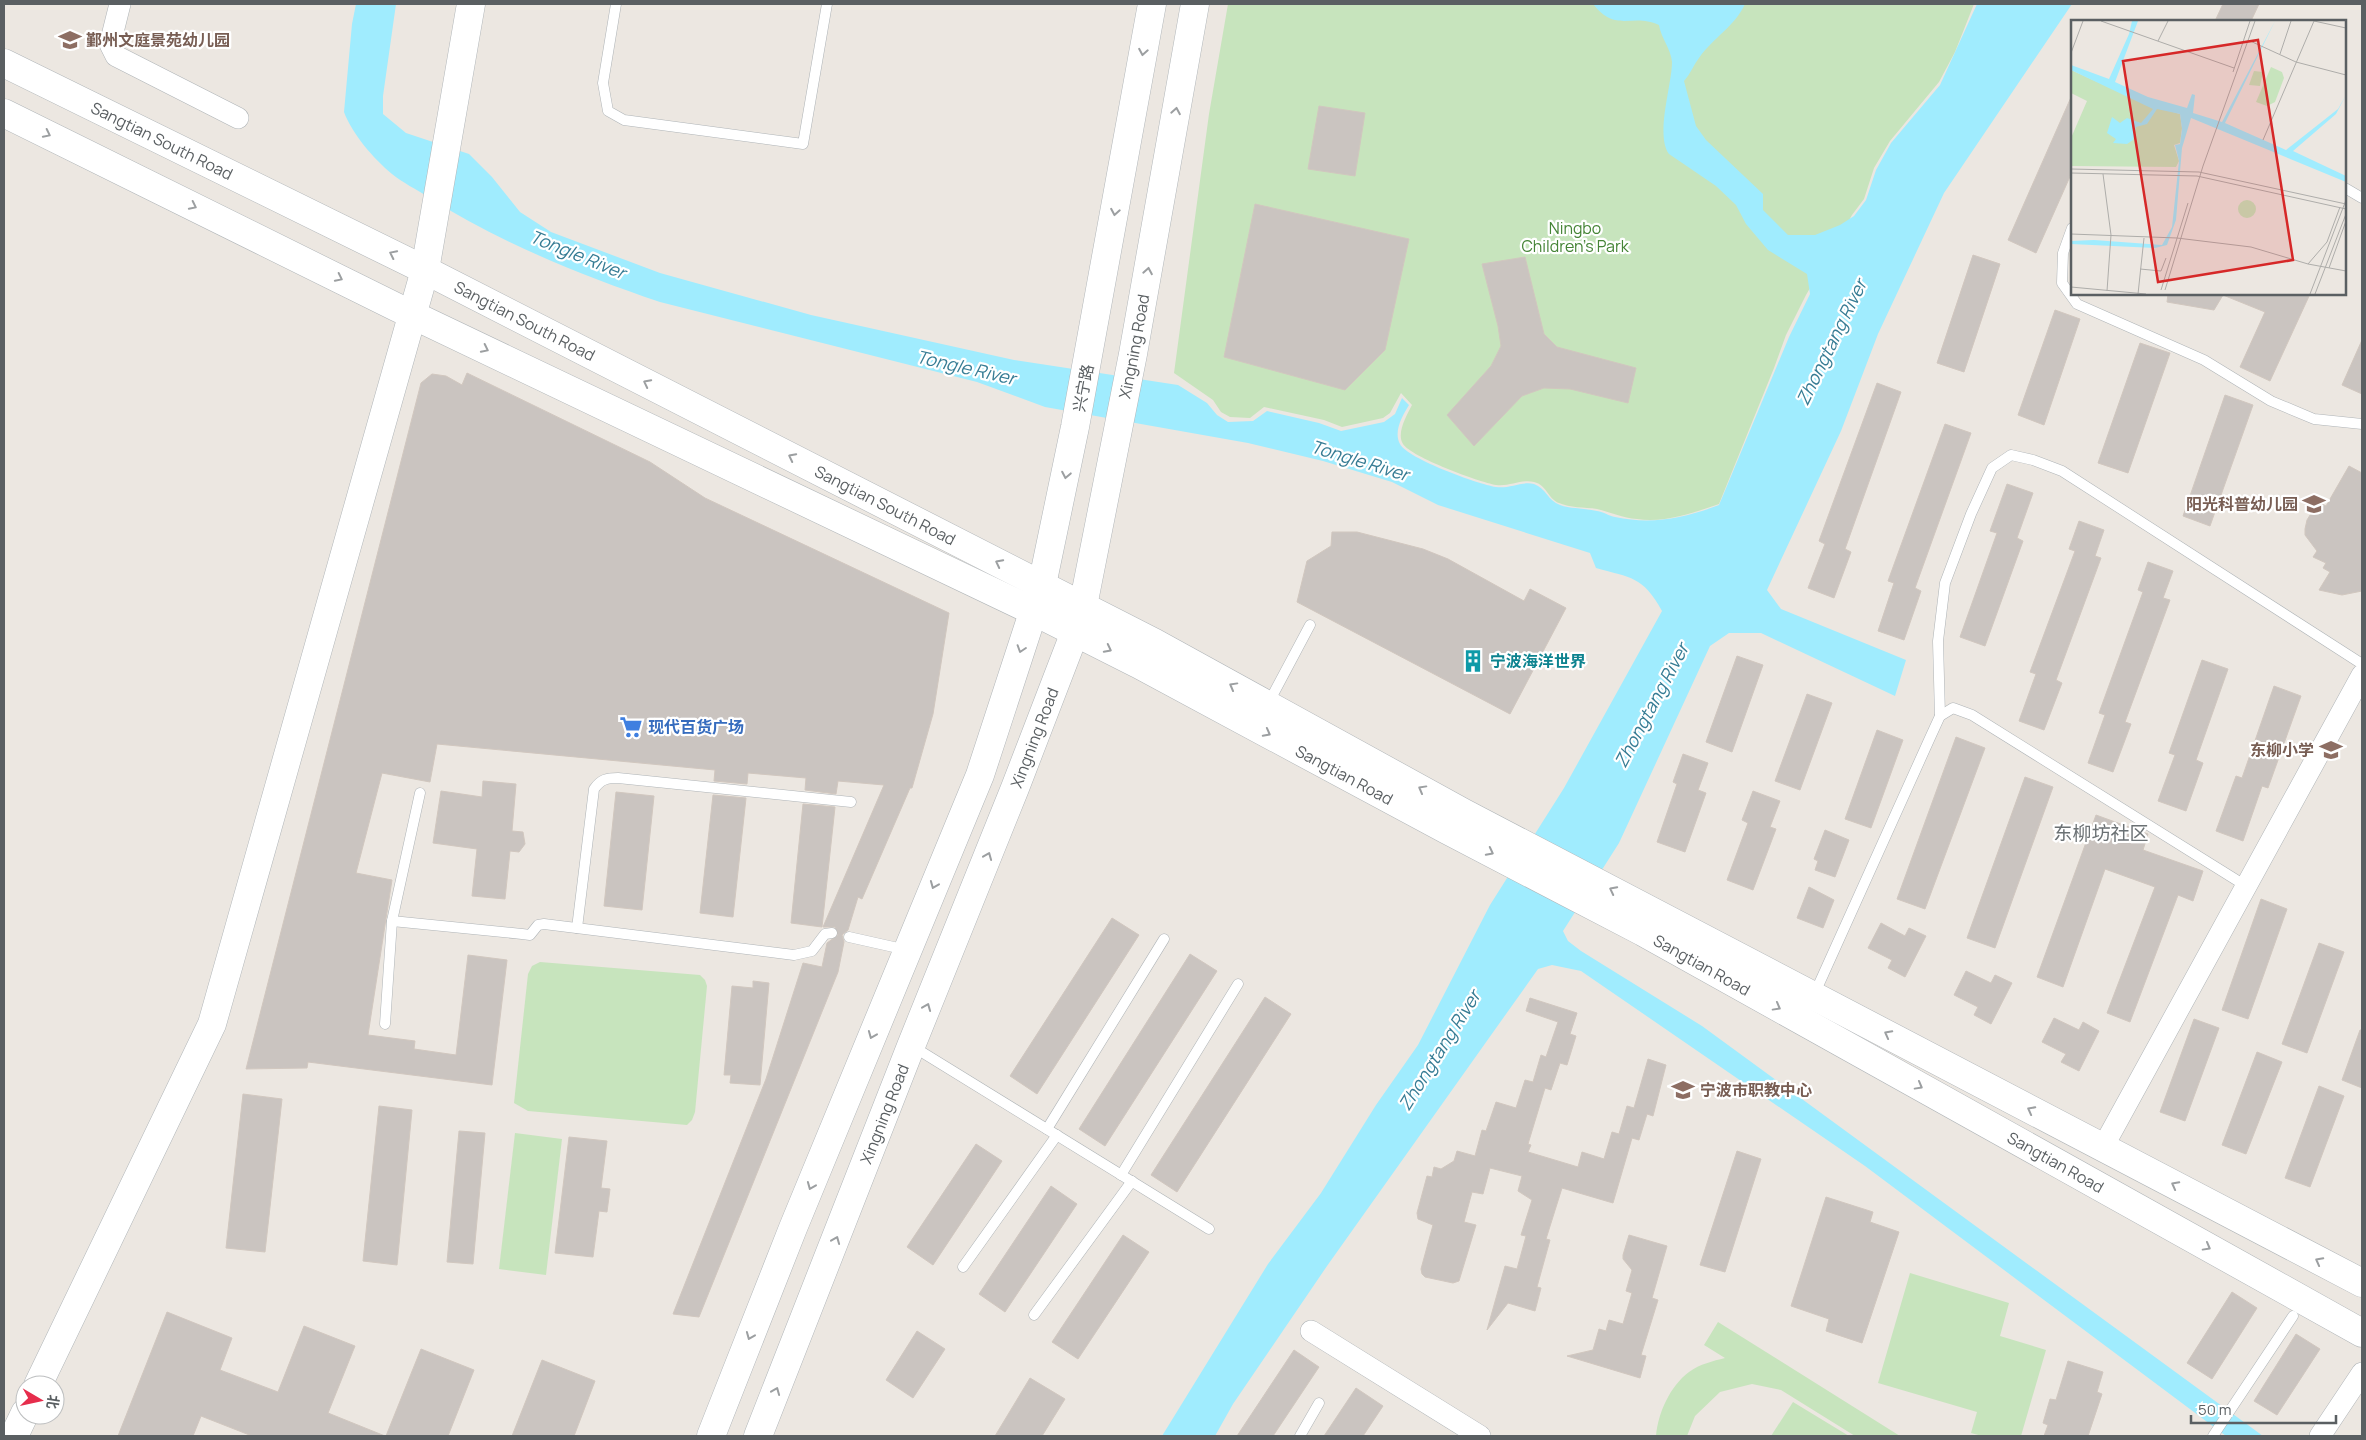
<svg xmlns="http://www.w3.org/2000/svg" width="2366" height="1440" font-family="Manrope,'Noto Sans SC',sans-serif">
  <rect width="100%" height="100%" fill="#ece7e1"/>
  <g fill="#c7e4bd">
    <path d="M1228 4H1974L1955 52 1939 82 1890 141 1874 168 1864 199 1852 215 1806 295 1786 335 1774 368 1719 504C1693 513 1665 523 1637 519 1623 518 1610 512 1597 509 1584 507 1570 508 1559 503 1548 499 1547 485 1534 482 1521 479 1509 487 1496 485 1479 482 1411 457 1403 444 1396 433 1407 415 1412 405L1401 393 1390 413 1383 418 1342 427 1324 420 1264 407 1250 418 1230 417 1221 412 1213 400 1174 373 1209 114Z"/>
    <path d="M540 962 700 975 705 980 707 986 695 1112 692 1120 687 1125 528 1111 514 1103 528 974 532 966Z"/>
    <path d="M515 1133 562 1139 546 1275 499 1269Z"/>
    <path d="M1910 1273 2009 1303 2000 1336 2046 1350 2021 1436H1982L1971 1433 1977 1412 1878 1383Z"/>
    <path d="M1718 1322 1900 1436H1855L1781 1390 1752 1384 1720 1392 1695 1416 1687 1436H1656C1658 1413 1670 1386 1689 1372 1700 1364 1713 1361 1725 1358L1704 1345Z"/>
    <path d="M1793 1402 1849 1436H1771Z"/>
  </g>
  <path fill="#a0ecfe" d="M356 4H396L383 96V114L406 133 469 154 492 177 520 212 551 232 660 273 811 315 1014 360 1178 385 1207 403 1217 415 1228 422 1253 421 1267 411 1319 423 1341 431 1384 422 1395 414 1402 398 1409 405C1403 415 1393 431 1400 444 1408 459 1478 484 1496 487 1509 489 1522 481 1534 484 1546 488 1548 501 1560 505 1571 509 1585 508 1597 511 1604 512 1609 516 1615 517 1652 525 1685 518 1719 505L1789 337 1810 294 1807 274 1768 250 1746 224 1736 205 1716 186 1669 154C1655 135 1672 85 1672 62 1671 49 1661 38 1659 25 1632 12 1617 34 1593 4H1745C1735 26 1713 38 1699 58 1693 66 1691 73 1684 81L1696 126 1706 140 1763 194V210L1788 235H1815L1840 225 1854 216 1866 200 1876 170 1891 143 1940 85 1977 4H2072L1944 193 1878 334 1841 431 1767 590 1781 609 1906 660 1895 696 1761 633H1729L1710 646 1619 843 1563 931 1568 941 1581 951 1702 1026 2263 1436H2226L1865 1166 1581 971 1552 965 1538 969 1327 1266 1233 1404 1215 1436H1162L1268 1264 1321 1193 1376 1105 1418 1045 1490 905 1564 788 1662 611C1643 576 1631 578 1596 568L1590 553 1438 505 1392 482 1323 461 1248 443 1045 407 977 382 660 302C580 275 499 242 428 197 416 189 403 183 392 174 374 159 352 134 344 112L352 24Z"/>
  <g fill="#cac4c0" stroke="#d1c7bf">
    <path d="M2223 4H2259L2251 21H2215Z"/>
    <path d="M2072 95V172L2036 253 2008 240Z"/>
    <path d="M1319 106 1365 113 1355 176 1308 169Z"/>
    <path d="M1255 204 1409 239 1385 350 1345 390 1224 357Z"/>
    <path d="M1973 255 2000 264 1964 372 1937 363Z"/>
    <path d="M1525 257 1544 334 1557 347 1636 368 1628 403 1570 389 1544 388 1522 396 1474 446 1447 415 1491 366 1501 346 1498 326 1482 264Z"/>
    <path d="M2168 294H2310L2270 381 2240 367 2265 312 2223 295 2214 310 2167 302Z"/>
    <path d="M2055 310 2080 319 2044 425 2018 415Z"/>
    <path d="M2362 340V394L2342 385Z"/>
    <path d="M2140 343 2170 353 2128 473 2098 463Z"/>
    <path d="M467 373 650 462 705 498 949 613 933 714 912 788H910L862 899 858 897 848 930 842 935 844 942 838 972 699 1317 673 1314 766 1079 803 963 822 967 827 943 838 935 835 927H823L884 785 838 781 836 794 805 790 806 778 748 773 747 784 714 781 715 770 437 744 430 782 382 773 356 873 392 880 368 1035 415 1041 414 1049 456 1055 468 955 507 960 492 1085 308 1062 307 1068 246 1069 421 383 432 374 446 376 462 385Z"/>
    <path d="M1877 383 1901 392 1845 549 1851 552 1834 598 1808 588 1825 544 1819 541Z"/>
    <path d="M2225 395 2253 405 2210 526 2183 516Z"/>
    <path d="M1945 424 1971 433 1915 588 1921 591 1904 640 1878 631 1894 583 1888 581Z"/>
    <path d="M2349 466 2362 473V591L2342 595 2319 590 2330 572 2323 568 2326 563 2313 557 2317 551 2305 535V529L2307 520 2318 502 2326 506Z"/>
    <path d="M2007 484 2033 493 2017 538 2023 541 1985 646 1960 637 1997 533 1990 531Z"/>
    <path d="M2079 521 2104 530 2095 556 2101 558 2056 680 2062 683 2044 730 2019 721 2036 674 2030 672 2075 551 2069 549Z"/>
    <path d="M1332 532H1357L1423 549 1448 559 1524 601 1530 589 1566 608 1510 714 1297 602 1307 561 1331 546Z"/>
    <path d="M2148 562 2173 571 2163 598 2170 600 2125 722 2131 724 2113 772 2088 763 2105 715 2099 713 2143 592 2138 590Z"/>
    <path d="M1737 656 1763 665 1732 752 1706 742Z"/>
    <path d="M2202 660 2228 669 2196 760 2203 763 2186 811 2158 801 2175 755 2169 753Z"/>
    <path d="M2274 686 2301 696 2268 788 2262 786 2243 841 2216 831 2236 776 2242 778Z"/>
    <path d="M1807 694 1832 703 1800 790 1775 781Z"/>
    <path d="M1877 730 1903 740 1871 828 1845 819Z"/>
    <path d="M1956 737 1985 748 1925 909 1897 899Z"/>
    <path d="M1683 754 1708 763 1698 790 1706 793 1685 852 1657 842 1677 784 1673 782Z"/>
    <path d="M2025 777 2053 787 1995 948 1967 938Z"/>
    <path d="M483 781 516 784 512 831 523 832 525 844 519 852 510 851 505 899 472 896 477 849 433 843 441 791 482 797Z"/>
    <path d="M1753 791 1780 801 1770 827 1776 829 1753 890 1727 880 1748 823 1742 820Z"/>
    <path d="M616 792 654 796 642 910 604 906Z"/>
    <path d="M713 795 746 798 733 917 700 913Z"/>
    <path d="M803 804 835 807 822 927 791 923Z"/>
    <path d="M2096 815 2148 834 2143 850 2203 871 2193 901 2178 895 2130 1022 2107 1013 2155 887 2105 869 2063 987 2037 977Z"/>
    <path d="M1825 830 1849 840 1835 877 1815 870 1818 861 1814 859Z"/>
    <path d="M1809 887 1834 900 1823 928 1797 918Z"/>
    <path d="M2261 899 2287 909 2248 1019 2222 1010Z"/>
    <path d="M1112 918 1139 935 1037 1094 1010 1076Z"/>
    <path d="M1881 923 1905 936 1909 928 1926 936 1905 977 1888 968 1892 960 1868 948Z"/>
    <path d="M2319 943 2344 952 2307 1053 2282 1044Z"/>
    <path d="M1190 954 1217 971 1105 1146 1079 1129Z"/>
    <path d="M1966 971 1991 983 1995 975 2012 983 1991 1024 1974 1015 1978 1007 1954 995Z"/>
    <path d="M753 981 769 983 760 1085 730 1083 731 1075H724L732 986 753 988Z"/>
    <path d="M1265 997 1291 1014 1177 1192 1151 1175Z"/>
    <path d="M1530 998 1577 1013 1570 1034 1576 1036 1567 1065 1560 1063 1551 1090 1545 1088 1528 1144 1531 1145 1528 1152 1578 1167 1582 1152 1604 1159 1612 1132 1619 1134 1627 1106 1634 1108 1648 1059 1666 1065 1653 1116 1647 1114 1639 1140 1632 1138 1613 1203 1562 1188 1546 1239 1550 1240 1537 1287 1541 1288 1535 1311 1508 1303 1487 1330 1505 1266 1517 1269 1526 1236 1521 1235 1532 1200 1518 1191 1522 1176 1490 1168 1483 1194 1472 1192 1464 1222 1476 1225 1459 1281 1453 1283 1425 1277 1422 1274 1421 1269 1433 1225 1418 1219 1417 1213 1427 1176 1432 1177 1434 1167 1441 1169 1454 1161 1457 1151 1475 1156 1482 1130 1486 1131 1496 1102 1516 1108 1525 1080 1533 1082 1541 1055 1546 1057 1558 1022 1526 1011Z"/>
    <path d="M2054 1018 2079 1030 2083 1022 2099 1031 2079 1071 2061 1062 2066 1054 2042 1042Z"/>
    <path d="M2194 1019 2219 1028 2185 1121 2160 1112Z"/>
    <path d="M2360 1030H2362V1088L2342 1080Z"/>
    <path d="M2257 1052 2282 1062 2246 1154 2222 1145Z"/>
    <path d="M2319 1086 2344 1096 2310 1187 2285 1178Z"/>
    <path d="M243 1094 282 1099 265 1252 226 1248Z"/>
    <path d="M379 1106 412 1110 397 1265 363 1261Z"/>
    <path d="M459 1131 485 1133 473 1264 447 1262Z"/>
    <path d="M569 1137 607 1141 601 1188 610 1189 607 1212 599 1211 593 1257 555 1253Z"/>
    <path d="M976 1144 1002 1161 933 1265 907 1247Z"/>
    <path d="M1737 1151 1761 1159 1725 1272 1700 1265Z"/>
    <path d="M1051 1186 1077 1204 1005 1312 979 1294Z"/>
    <path d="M1826 1197 1873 1212 1870 1222 1899 1232 1862 1343 1826 1331 1829 1319 1791 1306Z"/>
    <path d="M1123 1235 1149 1252 1078 1359 1052 1342Z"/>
    <path d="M1629 1235 1667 1246 1652 1298 1658 1300 1641 1355 1646 1356 1640 1378 1567 1356 1593 1350 1599 1329 1606 1331 1609 1320 1623 1324 1632 1293 1626 1291 1632 1270 1623 1259V1255Z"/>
    <path d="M2232 1292 2257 1308 2212 1379 2187 1363Z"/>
    <path d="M167 1312 232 1338 220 1370 278 1392 304 1326 355 1346 328 1413 385 1436H252L201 1416 193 1436H118Z"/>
    <path d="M917 1331 945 1349 913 1398 886 1380Z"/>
    <path d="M2296 1334 2320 1349 2277 1415 2254 1401Z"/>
    <path d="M421 1349 474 1370 448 1436H386Z"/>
    <path d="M1294 1350 1319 1367 1273 1436H1237Z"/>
    <path d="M542 1360 595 1381 574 1436H512Z"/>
    <path d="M2068 1361 2103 1372 2097 1392 2102 1394 2088 1436H2044L2048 1425 2043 1423 2050 1399 2056 1400Z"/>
    <path d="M1030 1378 1065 1399 1042 1436H995Z"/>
    <path d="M1356 1388 1383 1406 1363 1436H1324Z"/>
  </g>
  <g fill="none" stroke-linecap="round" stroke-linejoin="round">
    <defs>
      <g id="lane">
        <path d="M616 4 603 83 608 111 624 120 803 144 827 4"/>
        <path d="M2345 188 2362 198"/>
        <path d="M2072 228 2063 253 2062 283 2077 304 2204 360 2271 401 2314 419 2362 424"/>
        <path d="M1268 704 1310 625"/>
        <path d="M1940 716 1938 641 1945 583 1971 514 1992 468 2011 455 2033 460 2062 471 2362 664"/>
        <path d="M392 921 522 934 530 935 538 925 544 924 794 955 812 951 825 934 832 933"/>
        <path d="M577 928 594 789C601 779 607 778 618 778L851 802"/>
        <path d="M849 937 907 950"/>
        <path d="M1814 995 1929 740 1940 716 1953 708 1972 715 2246 886"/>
        <path d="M385 1024 392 921 420 793"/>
        <path d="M912 1046 1209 1229"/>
        <path d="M1047 1129 1164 939"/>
        <path d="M1121 1175 1238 984"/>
        <path d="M963 1267 1057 1135"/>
        <path d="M1034 1315 1132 1181"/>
        <path d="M1300 1436 1319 1403"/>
        <path d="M2213 1436 2293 1316"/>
      </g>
      <g id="street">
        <path d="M120 4 110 44 116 56 238 118"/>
        <path d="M2103 1147 2362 675"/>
        <path d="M1311 1331 1480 1436"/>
        <path d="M2320 1436 2362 1373"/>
      </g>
      <g id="secondary">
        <path id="s1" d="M4 63 425 270 1155 643 1464 813 2362 1283"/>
        <path id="s2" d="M4 113 396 307 1033 611 1138 664 1447 830 1643 932 2362 1333"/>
        <path d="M38 1385 212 1024 425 270 471 4"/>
        <path d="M14 1436 25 1413"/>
        <path d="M711 1436 793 1228 980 775 1042 585 1075 427 1152 4"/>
        <path id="s3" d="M758 1436 911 1046 1015 788 1075 632 1083 606 1133 354 1195 4"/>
      </g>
    </defs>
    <use href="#lane" stroke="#afb4b7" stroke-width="11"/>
    <use href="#street" stroke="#afb4b7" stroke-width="22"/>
    <use href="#secondary" stroke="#b1b6b9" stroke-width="29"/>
    <use href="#lane" stroke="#fff" stroke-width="10"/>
    <use href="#street" stroke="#fff" stroke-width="21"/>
    <use href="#secondary" stroke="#fff" stroke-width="28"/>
  </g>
  <defs><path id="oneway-chevron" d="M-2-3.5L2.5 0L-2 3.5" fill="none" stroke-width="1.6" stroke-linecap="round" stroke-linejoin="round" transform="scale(1.25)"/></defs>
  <g stroke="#9c9fa1">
    <use href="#oneway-chevron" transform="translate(1143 52) rotate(100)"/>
    <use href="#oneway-chevron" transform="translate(1176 111) rotate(-80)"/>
    <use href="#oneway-chevron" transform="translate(47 134) rotate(26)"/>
    <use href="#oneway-chevron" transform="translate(193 206) rotate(26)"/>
    <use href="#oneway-chevron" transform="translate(1115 212) rotate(100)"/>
    <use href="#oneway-chevron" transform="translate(393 254) rotate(-154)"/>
    <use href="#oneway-chevron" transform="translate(1148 271) rotate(-80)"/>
    <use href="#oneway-chevron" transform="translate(339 278) rotate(26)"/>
    <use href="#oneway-chevron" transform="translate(485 349) rotate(26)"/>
    <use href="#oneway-chevron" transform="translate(647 383) rotate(-153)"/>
    <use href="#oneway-chevron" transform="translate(792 457) rotate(-153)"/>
    <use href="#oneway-chevron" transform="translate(1066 475) rotate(101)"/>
    <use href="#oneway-chevron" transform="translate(999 563) rotate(-153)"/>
    <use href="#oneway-chevron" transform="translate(1021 649) rotate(108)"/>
    <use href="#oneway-chevron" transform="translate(1108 649) rotate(27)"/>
    <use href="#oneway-chevron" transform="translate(1233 686) rotate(-151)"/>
    <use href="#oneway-chevron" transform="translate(1267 733) rotate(28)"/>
    <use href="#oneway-chevron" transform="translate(1422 789) rotate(-151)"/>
    <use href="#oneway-chevron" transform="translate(1490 852) rotate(27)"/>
    <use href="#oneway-chevron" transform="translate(988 856) rotate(-68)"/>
    <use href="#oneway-chevron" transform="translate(934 885) rotate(112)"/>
    <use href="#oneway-chevron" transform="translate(1613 890) rotate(-153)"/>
    <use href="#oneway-chevron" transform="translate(927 1007) rotate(-68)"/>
    <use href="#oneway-chevron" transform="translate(1777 1007) rotate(29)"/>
    <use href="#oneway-chevron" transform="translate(1888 1034) rotate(-152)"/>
    <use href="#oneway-chevron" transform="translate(872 1035) rotate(112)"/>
    <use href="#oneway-chevron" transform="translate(1919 1086) rotate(29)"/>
    <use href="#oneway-chevron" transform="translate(2031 1110) rotate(-152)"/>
    <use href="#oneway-chevron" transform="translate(2175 1185) rotate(-152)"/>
    <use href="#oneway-chevron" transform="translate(811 1186) rotate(112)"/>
    <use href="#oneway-chevron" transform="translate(836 1240) rotate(-68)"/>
    <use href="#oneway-chevron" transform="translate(2207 1247) rotate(29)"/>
    <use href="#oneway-chevron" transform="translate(2319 1261) rotate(-152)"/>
    <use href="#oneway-chevron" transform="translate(750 1336) rotate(112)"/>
    <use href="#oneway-chevron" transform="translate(776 1391) rotate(-68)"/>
  </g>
  <defs>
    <symbol id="school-bare" viewBox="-9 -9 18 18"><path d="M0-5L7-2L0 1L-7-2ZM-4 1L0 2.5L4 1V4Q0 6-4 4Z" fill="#8d6e63" stroke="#fff" stroke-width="2.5" paint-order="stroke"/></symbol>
    <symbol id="building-bare" viewBox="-9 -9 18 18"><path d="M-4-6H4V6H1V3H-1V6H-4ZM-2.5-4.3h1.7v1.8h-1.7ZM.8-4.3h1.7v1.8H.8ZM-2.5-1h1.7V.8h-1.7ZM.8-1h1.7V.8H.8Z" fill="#0f9aa8" stroke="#fff" stroke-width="2.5" paint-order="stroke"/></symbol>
    <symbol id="supermarket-bare" viewBox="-9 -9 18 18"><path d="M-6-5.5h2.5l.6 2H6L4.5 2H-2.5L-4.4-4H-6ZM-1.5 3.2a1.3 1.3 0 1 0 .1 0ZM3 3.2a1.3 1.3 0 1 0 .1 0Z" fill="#3f7fe0" stroke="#fff" stroke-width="2.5" paint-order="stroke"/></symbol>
    <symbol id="university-bare" viewBox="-9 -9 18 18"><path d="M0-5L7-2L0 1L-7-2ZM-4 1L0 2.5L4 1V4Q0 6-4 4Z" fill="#8d6e63" stroke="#fff" stroke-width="2.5" paint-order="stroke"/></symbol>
  </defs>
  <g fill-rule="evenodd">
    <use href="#school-bare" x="54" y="24" width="32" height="32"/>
    <use href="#school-bare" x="2298" y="488" width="32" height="32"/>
    <use href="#building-bare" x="1457" y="645" width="32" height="32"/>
    <use href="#supermarket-bare" x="615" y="711" width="32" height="32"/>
    <use href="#school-bare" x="2315" y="734" width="32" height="32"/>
    <use href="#university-bare" x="1667" y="1074" width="32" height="32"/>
  </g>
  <g text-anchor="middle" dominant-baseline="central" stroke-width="4.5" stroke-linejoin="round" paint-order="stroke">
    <g font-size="16" font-weight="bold" fill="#785e54" stroke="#fff" text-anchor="start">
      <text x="86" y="40">鄞州文庭景苑幼儿园</text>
      <text x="2298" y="504" text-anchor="end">阳光科普幼儿园</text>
      <text x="2314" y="750" text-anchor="end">东柳小学</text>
      <text x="1700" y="1090">宁波市职教中心</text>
    </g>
    <g font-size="16" fill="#5a5f62" stroke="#fff">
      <text stroke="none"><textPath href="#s1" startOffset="176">Sangtian South Road</textPath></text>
      <text stroke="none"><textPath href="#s1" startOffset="581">Sangtian South Road</textPath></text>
      <text stroke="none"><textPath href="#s3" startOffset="1156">Xingning Road</textPath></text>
      <text transform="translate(1083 388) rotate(-79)">兴宁路</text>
      <text stroke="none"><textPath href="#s1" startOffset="986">Sangtian South Road</textPath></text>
      <text stroke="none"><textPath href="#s3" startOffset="751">Xingning Road</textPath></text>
      <text stroke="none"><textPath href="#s2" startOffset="1495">Sangtian Road</textPath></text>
      <text stroke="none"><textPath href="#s2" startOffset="1900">Sangtian Road</textPath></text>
      <text stroke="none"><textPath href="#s3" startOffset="346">Xingning Road</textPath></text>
      <text stroke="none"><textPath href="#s2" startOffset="2305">Sangtian Road</textPath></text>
    </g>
    <g font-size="16" fill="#458436" stroke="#fff">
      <text x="1575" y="228">Ningbo<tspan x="1575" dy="18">Children's Park</tspan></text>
    </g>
    <g font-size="16" font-weight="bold" fill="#0d838f" stroke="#fff" text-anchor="start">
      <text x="1490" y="661">宁波海洋世界</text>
    </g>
    <g font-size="16" font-weight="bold" fill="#366cbe" stroke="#fff" text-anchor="start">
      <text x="648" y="727">现代百货广场</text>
    </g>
    <g font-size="18" font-style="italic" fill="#367c94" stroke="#fff">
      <text transform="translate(578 254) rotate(22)">Tongle River</text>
      <text transform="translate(1831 342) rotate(-64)">Zhongtang River</text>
      <text transform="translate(966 367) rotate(13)">Tongle River</text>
      <text transform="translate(1360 460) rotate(17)">Tongle River</text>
      <text transform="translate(1651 705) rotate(-62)">Zhongtang River</text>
      <text transform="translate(1439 1050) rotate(-58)">Zhongtang River</text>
    </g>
    <g font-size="19" fill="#6b7174" stroke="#fff">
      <text x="2101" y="833">东柳坊社区</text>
    </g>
  </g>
  <g transform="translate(2071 20)">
    <rect width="275" height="275" fill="#ece7e1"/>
    <path d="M200 47 211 52 213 58 204 82 196 86 185 82ZM0 50 75 84 109 94 111 108 109 123 103 125 108 141 105 147 0 146V118L16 81 0 73ZM183 51 192 52 189 66 178 65ZM167 189a9 9 0 1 1 18 0a9 9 0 1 1-18 0Z" fill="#c7e4bd"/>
    <path d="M61 1H67L44 62 77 77 116 88 121 74 124 75 122 93 151 102 204 1 154 103 215 130 267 89 275 75 265 94 222 131 275 156V162L120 98 111 128 105 200 96 225 84 228 0 224V221L23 220 91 225 101 207 108 141 104 125 109 124 111 109 109 94 86 89 76 104 65 107 62 120 56 124 42 123 45 119 36 113 41 97 49 103 56 98 70 103 82 89 0 50V45L38 59 58 14Z" fill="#a0ecfe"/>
    <path fill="none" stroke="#aeadaa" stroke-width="1" d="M30 1 163 48M243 1 275 8M177 20 225 42 275 55M87 21 97 1M0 33 12 1M209 34 220 1M162 52 179 1M192 120 243 1M0 149 128 152 275 184M0 153 126 156 275 189M32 154 40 215 36 271M0 214 106 218 180 227 237 244 275 251M237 244 256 222 269 187M258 248 275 201M69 249 90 251 95 238M0 267 75 274M90 270 117 183M94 270 132 146 184 1M67 274 73 218M239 274 275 180M244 274 275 194"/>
    <path fill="#d62828" fill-opacity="0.15" stroke="#d62828" stroke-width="2.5" d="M187 20 222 240 87 262 52 41Z"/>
    <rect width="275" height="275" fill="none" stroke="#5a5f62" stroke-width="2.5"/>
  </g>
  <rect width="2366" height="1440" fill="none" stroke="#5a5f62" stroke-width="10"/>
  <g transform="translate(40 1400) rotate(99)"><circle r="24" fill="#ffffff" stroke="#bdbfc0"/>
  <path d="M0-4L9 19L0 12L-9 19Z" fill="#e62d4c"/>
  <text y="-8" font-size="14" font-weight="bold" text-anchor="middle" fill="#5a5f62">北</text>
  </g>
  <path d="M2191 1415v8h145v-8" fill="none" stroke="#5a5f62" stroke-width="2.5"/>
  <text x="2198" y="1415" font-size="15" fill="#5a5f62" stroke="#ffffff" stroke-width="4" paint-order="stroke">50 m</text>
</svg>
